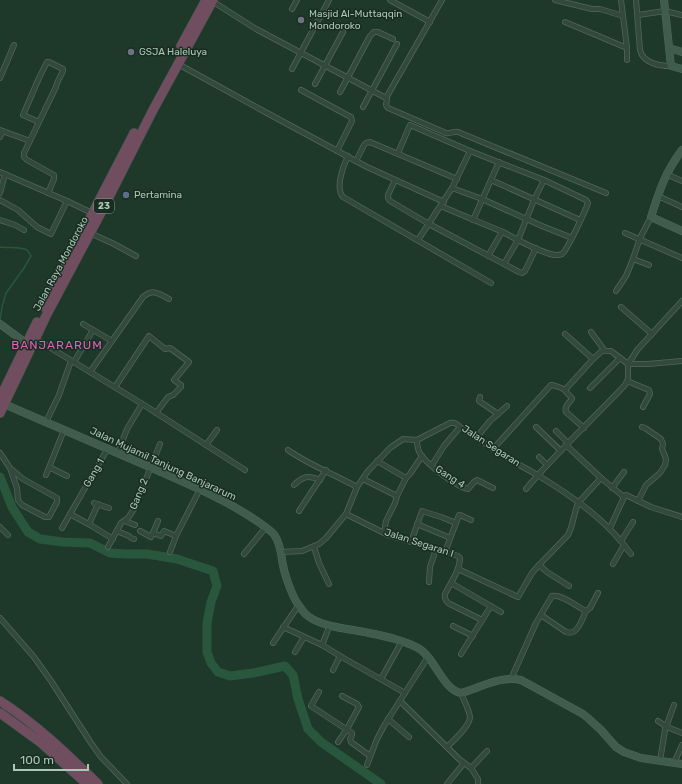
<svg xmlns="http://www.w3.org/2000/svg" width="682" height="784" font-family="Rubik,sans-serif">
  <rect width="100%" height="100%" fill="#1e382a"/>
  <g fill="none" stroke-linecap="round" stroke-linejoin="round">
    <path stroke="#29573d" stroke-width="1.5" d="M0 247C7 248 22 247 27 250 29 252 30 254 31 256L24 268 6 293 2 307 0 320"/>
    <path stroke="#29573d" stroke-width="9" d="M0 477 12 507 28 532 40 539 63 542 90 543 110 553 125 554H147L177 559 213 571 217 586 211 602 207 623V652L211 663 218 672 230 676 253 673 285 666 293 675 298 699 308 729 321 742 381 784"/>
    <defs>
      <g id="street">
        <path d="M390 0 430 22"/>
        <path d="M555 0 592 9H600L623 16"/>
        <path d="M621 0 627 48V60"/>
        <path d="M636 0 640 50C643 63 659 66 671 66"/>
        <path d="M212 1 256 29 386 98 387 99 386 105 388 108 446 133C451 134 454 131 458 132L606 193"/>
        <path d="M292 9 297 0"/>
        <path d="M638 15 665 11 682 15"/>
        <path d="M565 22 627 48"/>
        <path d="M178 64 267 113 367 167 444 202"/>
        <path d="M292 69 329 0"/>
        <path d="M0 78 14 45"/>
        <path d="M315 84 343 32"/>
        <path d="M301 90 347 115 351 117 352 121 337 151"/>
        <path d="M340 92 370 36 374 32H378L393 39"/>
        <path d="M386 98 442 0"/>
        <path d="M363 107 397 44"/>
        <path d="M39 122 23 115 39 78 47 62H49L63 69V71L57 83 56 87 24 153V157L27 160 54 175V179L48 193"/>
        <path d="M0 130 30 141"/>
        <path d="M0 137 3 131"/>
        <path d="M398 153 410 125 470 151 544 180 586 200 588 203C586 209 567 251 562 254 558 256 554 255 550 254 533 249 518 240 503 232 482 223 461 215 441 206"/>
        <path d="M348 156C343 166 335 188 343 197L491 283"/>
        <path d="M356 161 364 145 366 143 370 142 457 179"/>
        <path d="M0 172 67 201 92 213"/>
        <path d="M666 174 682 181"/>
        <path d="M395 180 388 195V198L390 201 429 224 519 272 522 273 525 271 536 248"/>
        <path d="M491 180 580 220"/>
        <path d="M452 188 482 199 542 226 572 238"/>
        <path d="M0 193 5 174"/>
        <path d="M658 196 682 207"/>
        <path d="M0 200 18 210 37 227 51 234 67 201"/>
        <path d="M0 220 15 225 24 230"/>
        <path d="M473 220 499 162"/>
        <path d="M90 233 114 244 136 256"/>
        <path d="M625 233 682 258"/>
        <path d="M418 240 452 188 470 151"/>
        <path d="M488 256 502 232"/>
        <path d="M633 259 649 265"/>
        <path d="M504 264 518 240 534 200 544 180"/>
        <path d="M616 291 626 276 633 259 640 238 651 217"/>
        <path d="M621 307 652 334"/>
        <path d="M83 324 112 341"/>
        <path d="M591 332 605 351"/>
        <path d="M565 334 593 359"/>
        <path d="M35 338 54 350 144 405 245 470"/>
        <path d="M74 362 93 330"/>
        <path d="M628 364 638 349 682 301"/>
        <path d="M90 372 143 297C154 288 159 294 169 299"/>
        <path d="M627 381 649 390 650 394 643 407"/>
        <path d="M115 387 149 336 165 349 170 348 189 362 174 380 181 385V387L173 395 168 397 156 413"/>
        <path d="M590 388 620 358"/>
        <path d="M565 390 593 359 602 351H611L628 364H648L682 361"/>
        <path d="M480 397 479 401 498 414"/>
        <path d="M46 422 59 395 71 361"/>
        <path d="M536 427 561 451"/>
        <path d="M556 431 568 443"/>
        <path d="M476 438 490 421 507 406"/>
        <path d="M417 440C417 445 418 451 421 455 428 465 457 487 468 489L474 482 477 480 493 488"/>
        <path d="M206 445 217 430"/>
        <path d="M566 445 601 478 624 497"/>
        <path d="M493 449 551 385C554 385 562 388 565 390L567 393 572 398V399C569 403 564 406 566 412L584 428"/>
        <path d="M288 450C309 465 334 474 357 487"/>
        <path d="M118 452 127 429 142 404"/>
        <path d="M0 453 10 468 17 488 18 500 22 505 45 517H49L57 502V498L23 479 10 468"/>
        <path d="M539 457 547 465"/>
        <path d="M377 461 406 478 397 496"/>
        <path d="M432 465 444 446 460 427"/>
        <path d="M49 467 67 476"/>
        <path d="M46 475 64 430"/>
        <path d="M406 478 410 474 422 456"/>
        <path d="M363 479 397 496 395 503 386 521 384 533"/>
        <path d="M294 485C303 476 308 475 320 480"/>
        <path d="M612 488 624 472"/>
        <path d="M526 489C557 452 592 420 625 385L628 379V364"/>
        <path d="M638 501 646 485 660 473 665 465 666 460 665 456 662 449 663 444 661 439 645 428 642 427"/>
        <path d="M94 503 109 508"/>
        <path d="M299 511 326 470"/>
        <path d="M70 514 92 526 113 539"/>
        <path d="M346 514 388 535 458 556 460 558C460 570 451 582 445 594 444 598 445 600 448 603L482 620"/>
        <path d="M125 521 135 525"/>
        <path d="M89 524 98 504"/>
        <path d="M417 524 448 537"/>
        <path d="M0 527 8 535"/>
        <path d="M62 528 108 448"/>
        <path d="M610 528 624 497 626 495 651 507 682 517"/>
        <path d="M117 531 129 536 131 538 134 539"/>
        <path d="M140 531 151 537 153 533 161 536 164 531 176 536"/>
        <path d="M153 533 158 521"/>
        <path d="M621 541 633 522"/>
        <path d="M411 542 422 511 441 517 456 523"/>
        <path d="M624 545 631 554"/>
        <path d="M108 547 121 523 128 518 134 509 160 444"/>
        <path d="M314 547 319 563 329 584"/>
        <path d="M170 552 176 536 200 489"/>
        <path d="M281 552 302 551 319 544 326 538 346 514 357 487 368 471 390 448 403 439 417 440 450 423C454 422 458 424 460 427 477 438 493 449 509 459 519 465 529 470 539 476 570 495 602 517 624 545L613 564"/>
        <path d="M445 552 459 515H460L471 520"/>
        <path d="M244 554 266 527"/>
        <path d="M458 569 518 597 532 573 539 565"/>
        <path d="M429 582 430 567 436 549"/>
        <path d="M451 583 501 612"/>
        <path d="M569 586 547 572 539 565 568 535 571 528 576 509 578 503 601 478"/>
        <path d="M585 612 590 608 598 593"/>
        <path d="M0 618 34 657 51 681 91 743 101 757 127 784"/>
        <path d="M453 626 473 636"/>
        <path d="M283 627 322 645 340 656 405 693"/>
        <path d="M273 643 298 606"/>
        <path d="M322 645 330 625"/>
        <path d="M295 652 304 637"/>
        <path d="M461 654 491 606"/>
        <path d="M333 670 340 656"/>
        <path d="M381 679 402 641"/>
        <path d="M511 679 536 623 552 596C561 594 575 605 584 610L585 612C584 617 578 630 573 632 570 633 569 633 566 632L541 615"/>
        <path d="M319 692 312 704 311 706 352 733V735L350 739 351 742 370 756"/>
        <path d="M400 701 459 759 471 768 478 779V783"/>
        <path d="M388 719 409 737"/>
        <path d="M658 721 667 727 682 733"/>
        <path d="M338 742 347 729 359 707 357 704 342 696"/>
        <path d="M447 747C453 741 470 726 470 717 469 709 464 701 461 693"/>
        <path d="M660 761 665 730 674 705"/>
        <path d="M674 763 682 745"/>
        <path d="M367 765 377 739 385 724 428 657"/>
        <path d="M471 768 487 751"/>
        <path d="M447 784 464 763"/>
      </g>
      <g id="secondary">
        <path d="M664 0 671 66 682 69"/>
        <path d="M669 48 682 52"/>
        <path d="M682 150C665 172 659 192 651 217L682 231"/>
        <path d="M0 324 26 343"/>
        <path d="M4 404C53 425 102 446 152 468 190 485 230 501 264 526 268 529 273 532 275 536 281 545 281 556 283 565 285 576 293 599 300 607 302 610 305 614 308 616 321 627 352 629 369 633 385 636 403 640 418 648 435 657 442 689 461 693 480 688 500 675 521 680L583 714 589 719 601 730 616 747 624 752 641 758 682 764"/>
      </g>
      <g id="highway">
        <path d="M181 46 206 0"/>
        <path d="M44 307 134 133"/>
        <path d="M0 398 37 322"/>
        <path d="M0 413 46 316 104 207 153 110 213 0"/>
        <path d="M0 701C36 724 67 754 98 784"/>
        <path d="M0 713 40 742 87 784"/>
      </g>
    </defs>
    <use href="#street" stroke="#50675a" stroke-width="6"/>
    <use href="#secondary" stroke="#50675a" stroke-width="8"/>
    <use href="#highway" stroke="#3d5347" stroke-width="10"/>
    <use href="#street" stroke="#32493c" stroke-width="4.5"/>
    <use href="#secondary" stroke="#405c4d" stroke-width="7"/>
    <use href="#highway" stroke="#704e60" stroke-width="9"/>
  </g>
  <g fill="#6b7280" stroke="#182d21" stroke-width="1.5">
    <circle cx="301" cy="20" r="4"/>
    <circle cx="131" cy="52" r="4"/>
  </g>
  <circle fill="#5c6f8a" stroke="#182d21" stroke-width="1.5" cx="126" cy="195" r="4"/>
  <g text-anchor="middle" dominant-baseline="central" stroke-width="3" stroke-linejoin="round" paint-order="stroke">
    <rect fill="#182d21" stroke="#80988b" stroke-width="1" x="94" y="199" width="20" height="14" rx="3"/>
    <g font-size="9" font-weight="bold" fill="#acc6b8">
      <text x="104" y="206">23</text>
    </g>
    <g font-size="10" fill="#acc6b8" stroke="#182d21" text-anchor="start">
      <text x="309" y="14">Masjid Al-Muttaqqin<tspan x="309" dy="12">Mondoroko</tspan></text>
      <text x="139" y="52">GSJA Haleluya</text>
      <text x="134" y="195">Pertamina</text>
    </g>
    <g font-size="10" fill="#acc6b8" stroke="#182d21">
      <text transform="translate(61 264) rotate(-62)">Jalan Raya Mondoroko</text>
      <text transform="translate(491 446) rotate(33)">Jalan Segaran</text>
      <text transform="translate(163 464) rotate(25)">Jalan Mujamil Tanjung Banjararum</text>
      <text transform="translate(94 473) rotate(-60)">Gang 1</text>
      <text transform="translate(450 477) rotate(33)">Gang 4</text>
      <text transform="translate(139 494) rotate(-68)">Gang 2</text>
      <text transform="translate(419 543) rotate(18)">Jalan Segaran I</text>
    </g>
    <g font-size="12" letter-spacing="1" fill="#de64bb" stroke="#182d21">
      <text x="57" y="345">BANJARARUM</text>
    </g>
  </g>
  <path d="M14 764v6h74v-6" fill="none" stroke="#acc6b8" stroke-width="2"/>
  <text x="20" y="764" font-size="12" fill="#acc6b8" stroke="#182d21" stroke-width="3" paint-order="stroke">100 m</text>
</svg>
